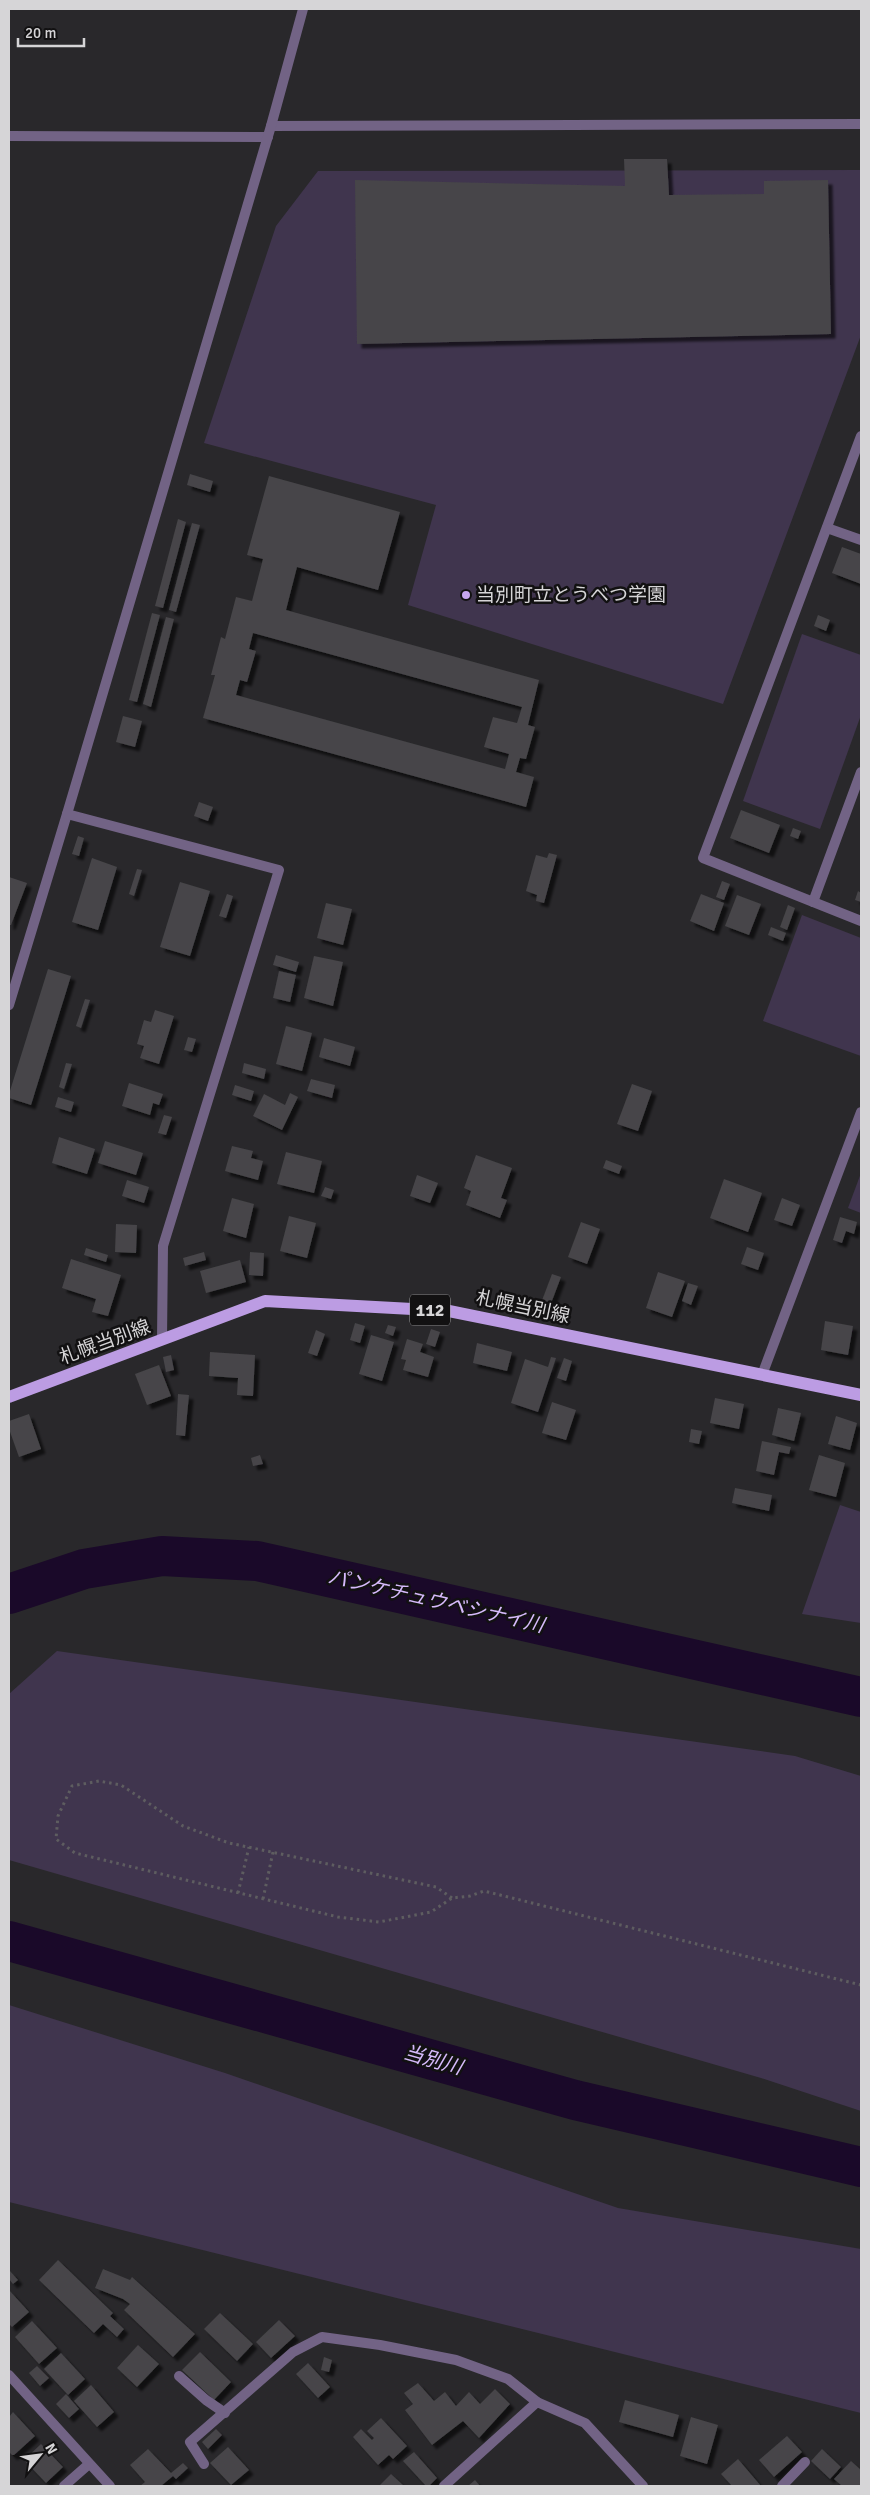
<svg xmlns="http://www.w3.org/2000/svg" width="870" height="2495" font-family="Signika,'Noto Sans JP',sans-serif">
  <defs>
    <filter id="shadow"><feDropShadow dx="4.5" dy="4.5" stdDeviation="1" flood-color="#0009"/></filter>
  </defs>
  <rect width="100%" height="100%" fill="#29282b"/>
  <g fill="#40354e">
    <path d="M861 170V335L723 704 408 605 436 505 204 443 276 226 318 171Z"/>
    <path d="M802 634 861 655V715L820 829 743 801Z"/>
    <path d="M802 915 861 938V1056L763 1021Z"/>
    <path d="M861 1173V1213L848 1208Z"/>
    <path d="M840 1505 861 1512V1623L802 1614Z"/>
    <path d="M57 1651 795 1756 861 1776V2111L761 2078 9 1860V1694Z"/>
    <path d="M9 2005 225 2073 618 2208 861 2249V2413L9 2202Z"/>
  </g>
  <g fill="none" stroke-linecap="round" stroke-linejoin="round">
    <g stroke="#1a0929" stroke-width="40">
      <path d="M9 1594 84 1569 162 1556 257 1561 861 1697"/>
      <path d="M9 1941 575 2100 861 2167"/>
    </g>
  </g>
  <g fill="#464548" fill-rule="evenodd" filter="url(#shadow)">
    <path d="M624 159H667L669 195 764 194V181L828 180 831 334 357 344 355 180 625 186Z"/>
    <path d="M190 474 213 481 210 492 187 485Z"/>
    <path d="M269 476 400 512 378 590 297 567 286 610 539 680 528 725 535 727 526 759 520 758 516 772 534 777 526 807 203 718 215 675H211L221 637 225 639 236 597 252 601 263 559 247 555ZM253 633 522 707 517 723 493 717 484 747 509 754 505 769 236 695 240 680 247 682 256 651 249 649Z"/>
    <path d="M178 519 186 522 163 608 155 606Z"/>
    <path d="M192 523 200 525 176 612 169 610Z"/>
    <path d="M842 547 861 554V584L832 573Z"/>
    <path d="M152 613 160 615 137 702 129 700Z"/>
    <path d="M818 615 830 620 826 631 814 626Z"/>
    <path d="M166 617 174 619 151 707 143 704Z"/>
    <path d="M123 716 142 721 135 747 116 742Z"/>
    <path d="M199 802 213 807 208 821 194 816Z"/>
    <path d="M741 810 780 825 769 853 730 838Z"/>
    <path d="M793 828 801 831 798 839 790 836Z"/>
    <path d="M78 836 84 838 79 856 72 854Z"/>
    <path d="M549 853 557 855 544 903 536 901 537 895 526 891 536 855 547 858Z"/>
    <path d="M92 858 117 867 98 930 72 922Z"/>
    <path d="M137 869 142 870 134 896 129 894Z"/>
    <path d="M9 877 27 883 11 925H9Z"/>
    <path d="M722 881 730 884 724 900 716 897Z"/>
    <path d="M180 882 210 891 190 956 160 947Z"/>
    <path d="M858 891 861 893V902L855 900Z"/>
    <path d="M227 894 233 896 226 918 219 916Z"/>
    <path d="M701 894 724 903 714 931 690 921Z"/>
    <path d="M737 895 761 904 749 935 725 926Z"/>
    <path d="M326 903 352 909 343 945 317 938Z"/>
    <path d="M788 905 795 908 787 930 780 927Z"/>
    <path d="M771 927 786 933 783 941 768 935Z"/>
    <path d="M276 955 299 962 296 972 273 965Z"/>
    <path d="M314 956 343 962 333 1006 304 998Z"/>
    <path d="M48 969 71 976 31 1105 9 1098V1094Z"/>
    <path d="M279 971 296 975 290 1002 273 998Z"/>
    <path d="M85 999 90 1000 81 1028 76 1026Z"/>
    <path d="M155 1010 174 1016 159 1064 140 1058 144 1046 137 1044 144 1020 151 1022Z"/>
    <path d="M286 1026 312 1033 302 1071 276 1064Z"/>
    <path d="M188 1037 196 1039 192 1052 184 1050Z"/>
    <path d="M324 1038 355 1047 350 1066 319 1057Z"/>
    <path d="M66 1063 72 1064 64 1089 59 1087Z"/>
    <path d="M244 1063 266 1069 264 1079 242 1073Z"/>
    <path d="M311 1079 335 1085 332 1098 307 1091Z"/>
    <path d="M129 1083 163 1094 159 1105 153 1103 150 1115 122 1106Z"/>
    <path d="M632 1084 652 1091 638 1131 617 1124Z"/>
    <path d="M235 1085 254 1091 251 1101 232 1095Z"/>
    <path d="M290 1093 298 1097 282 1130 253 1116 264 1094 285 1105Z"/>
    <path d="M58 1097 74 1102 71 1112 55 1107Z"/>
    <path d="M164 1115 172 1117 166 1135 158 1133Z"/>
    <path d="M59 1137 95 1149 87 1174 52 1163Z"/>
    <path d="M105 1141 143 1153 136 1175 98 1163Z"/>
    <path d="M232 1146 253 1151 251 1158 263 1161 258 1180 225 1171Z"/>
    <path d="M286 1152 322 1161 314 1193 277 1184Z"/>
    <path d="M476 1155 512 1168 501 1198 507 1200 500 1218 466 1205 471 1191 464 1188Z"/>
    <path d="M606 1160 622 1166 619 1174 603 1168Z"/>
    <path d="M417 1175 438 1183 430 1203 410 1196Z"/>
    <path d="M724 1179 762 1193 748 1232 710 1218Z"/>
    <path d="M127 1180 149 1187 144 1203 122 1196Z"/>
    <path d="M325 1187 334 1190 331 1199 321 1196Z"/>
    <path d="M232 1198 254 1204 246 1238 223 1231Z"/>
    <path d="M782 1198 800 1205 792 1226 774 1220Z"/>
    <path d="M289 1216 316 1223 307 1258 280 1251Z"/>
    <path d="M840 1217 857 1222 854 1234 846 1231 842 1243 833 1240Z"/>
    <path d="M581 1222 600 1229 587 1264 568 1257Z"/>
    <path d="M116 1224 137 1225 136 1253 115 1252Z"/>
    <path d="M747 1247 764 1253 758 1270 741 1264Z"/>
    <path d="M86 1248 108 1255 106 1262 84 1255Z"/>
    <path d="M204 1252 206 1260 185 1266 183 1258Z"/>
    <path d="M250 1252 264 1253 263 1276 249 1275Z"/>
    <path d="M71 1259 121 1275 108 1316 92 1312 96 1299 62 1288Z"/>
    <path d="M240 1260 246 1282 206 1293 200 1271Z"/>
    <path d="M658 1272 685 1281 672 1317 646 1308Z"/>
    <path d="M552 1274 561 1277 550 1306 541 1303Z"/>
    <path d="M688 1283 698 1286 691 1305 682 1301Z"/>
    <path d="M825 1321 853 1326 848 1355 821 1350Z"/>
    <path d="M355 1323 365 1326 360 1343 350 1340Z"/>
    <path d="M388 1325 396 1327 393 1336 385 1333Z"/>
    <path d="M431 1329 440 1332 435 1347 426 1344Z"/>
    <path d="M316 1330 325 1334 317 1356 308 1353Z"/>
    <path d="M371 1335 394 1342 382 1381 359 1374Z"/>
    <path d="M407 1339 423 1344 420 1352 434 1357 428 1377 403 1370 406 1360 401 1359Z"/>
    <path d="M477 1343 512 1352 507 1371 473 1363Z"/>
    <path d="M210 1352 255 1355 253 1396 237 1395 238 1378 209 1376Z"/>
    <path d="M171 1355 174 1370 166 1372 163 1357Z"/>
    <path d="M551 1357 556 1358 538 1412 511 1403 525 1359 548 1367Z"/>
    <path d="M564 1358 572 1361 566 1381 557 1378Z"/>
    <path d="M159 1365 171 1396 147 1405 135 1374Z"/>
    <path d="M178 1394 189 1395 185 1436 176 1435Z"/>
    <path d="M715 1398 744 1404 739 1429 710 1423Z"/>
    <path d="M552 1402 576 1410 566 1440 542 1433Z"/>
    <path d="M778 1408 801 1413 794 1441 772 1435Z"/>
    <path d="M29 1414 41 1449 19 1457 9 1429V1421Z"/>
    <path d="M836 1416 857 1423 850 1450 828 1444Z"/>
    <path d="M691 1429 702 1431 699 1444 689 1442Z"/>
    <path d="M762 1441 791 1447 789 1454 779 1452 774 1475 756 1471Z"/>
    <path d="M260 1455 263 1464 253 1466 251 1458Z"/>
    <path d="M819 1455 845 1463 836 1497 809 1490Z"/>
    <path d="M735 1488 772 1495 769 1511 732 1503Z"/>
    <path d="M58 2260 113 2313 110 2316 124 2329 117 2337 103 2324 94 2333 39 2280Z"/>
    <path d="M103 2269 130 2280 132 2277 195 2334 173 2357 124 2310 130 2304 123 2299 95 2288Z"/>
    <path d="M10 2271 18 2280 13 2284 9 2279Z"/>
    <path d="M9 2290 29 2312 12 2327 9 2324Z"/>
    <path d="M220 2313 253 2344 237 2361 204 2329Z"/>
    <path d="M279 2320 295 2336 271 2358 256 2342Z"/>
    <path d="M32 2321 57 2348 39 2364 15 2337Z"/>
    <path d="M138 2345 159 2364 137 2387 117 2368Z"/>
    <path d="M200 2352 231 2382 214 2400 182 2370Z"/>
    <path d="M61 2353 85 2379 68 2395 44 2369Z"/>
    <path d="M324 2357 332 2360 329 2372 321 2370Z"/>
    <path d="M308 2363 330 2387 318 2398 296 2374Z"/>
    <path d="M37 2366 49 2378 40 2386 29 2373Z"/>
    <path d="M418 2383 434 2401 445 2392 456 2406 469 2392 480 2404 495 2389 510 2404 479 2438 463 2421 432 2445 405 2410 413 2404 404 2393Z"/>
    <path d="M91 2385 114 2412 97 2427 74 2401Z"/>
    <path d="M66 2394 79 2409 69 2418 56 2404Z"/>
    <path d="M625 2400 679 2415 673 2437 619 2422Z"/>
    <path d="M13 2412 35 2436 13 2456 9 2452V2417Z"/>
    <path d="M691 2417 718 2425 707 2464 680 2456Z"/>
    <path d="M381 2418 407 2446 393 2459 389 2455 378 2465 353 2437 361 2429 372 2440 374 2438 367 2431Z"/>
    <path d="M216 2429 222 2435 208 2449 202 2442Z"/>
    <path d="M787 2436 802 2452 774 2477 759 2460Z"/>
    <path d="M41 2444 63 2467 46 2483 24 2460Z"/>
    <path d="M228 2447 249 2470 231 2485 210 2463Z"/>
    <path d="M148 2449 171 2473 183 2463 188 2468 176 2479 173 2476 161 2486H140L145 2482 130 2465Z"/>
    <path d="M822 2449 841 2467 830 2479 811 2461Z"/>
    <path d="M414 2452 437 2478 429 2486H426L403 2461Z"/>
    <path d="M738 2459 761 2486H732L721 2474Z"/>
    <path d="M851 2461 861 2470V2486H842L834 2479Z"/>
    <path d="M391 2474 404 2486H379Z"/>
    <path d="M475 2480 480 2486H468Z"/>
  </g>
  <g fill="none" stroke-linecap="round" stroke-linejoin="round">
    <g stroke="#5e5d60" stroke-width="3" stroke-dasharray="2.5 4" stroke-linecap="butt">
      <path d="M238 1893 249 1847"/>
      <path d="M452 1898 436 1887 229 1843 183 1826 121 1785 99 1781 72 1786 58 1816 56 1839 75 1853 338 1917 379 1922 431 1912 452 1898 470 1896 484 1891 861 1985"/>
      <path d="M263 1899 273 1852"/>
    </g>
    <g stroke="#726385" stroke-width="10">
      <path d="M9 1005 67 814"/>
      <path d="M179 2376 206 2400 225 2413"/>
      <path d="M204 2464 190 2442 293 2352 322 2337 380 2345 456 2360 508 2379 537 2402"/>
      <path d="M782 2486 805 2462"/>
    </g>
    <g stroke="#726385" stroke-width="10">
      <path d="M271 126 861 124"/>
      <path d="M9 136 268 137"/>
      <path d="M861 436 703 858 861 921"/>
      <path d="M827 528 861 540"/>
      <path d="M813 902 861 772"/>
      <path d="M162 1340 163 1246 279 870 67 814 271 126 303 9"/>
      <path d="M762 1375 861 1112"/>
      <path d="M9 2375 110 2486"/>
      <path d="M64 2486 89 2464"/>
      <path d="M444 2486 537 2402 585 2423 643 2486"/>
    </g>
    <path stroke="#bc9ce3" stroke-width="12" d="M9 1397 265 1301 449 1311 861 1395"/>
  </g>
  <circle fill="#c7a6ef" stroke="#121112" stroke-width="2" cx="466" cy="595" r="5"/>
  <g text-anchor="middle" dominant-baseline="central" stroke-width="5" stroke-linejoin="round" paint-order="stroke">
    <rect fill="#121112" stroke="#9b9a9c" stroke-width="1" x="410" y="1294.5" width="40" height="31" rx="4"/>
    <g font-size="18" font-weight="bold" fill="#d6d5d7">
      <text x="430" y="1310">112</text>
    </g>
    <g font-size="19" fill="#d6d5d7" stroke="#121112" text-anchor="start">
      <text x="476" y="595">当別町立とうべつ学園</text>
    </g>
    <g font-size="19" fill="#d6d5d7" stroke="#121112">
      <text transform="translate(523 1307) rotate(12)">札幌当別線</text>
      <text transform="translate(105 1342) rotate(-20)">札幌当別線</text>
    </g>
    <g font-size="20" font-style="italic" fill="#d6bafb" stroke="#121112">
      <text transform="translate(436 1601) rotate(13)">パンケチュウベシナイ川</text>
      <text transform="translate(433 2060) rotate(16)">当別川</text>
    </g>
  </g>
  <rect width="870" height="2495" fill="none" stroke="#d6d5d7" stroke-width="20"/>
  <g transform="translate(40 2455) rotate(61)" stroke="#121112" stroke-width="4" paint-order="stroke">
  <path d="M0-4L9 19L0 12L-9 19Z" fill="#d6d5d7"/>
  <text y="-8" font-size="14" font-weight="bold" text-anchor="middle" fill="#d6d5d7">N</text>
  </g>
  <path d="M18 38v8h66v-8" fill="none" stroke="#d6d5d7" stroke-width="2.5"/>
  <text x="25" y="38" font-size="15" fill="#d6d5d7" stroke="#121112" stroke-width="4" paint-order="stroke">20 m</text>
</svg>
